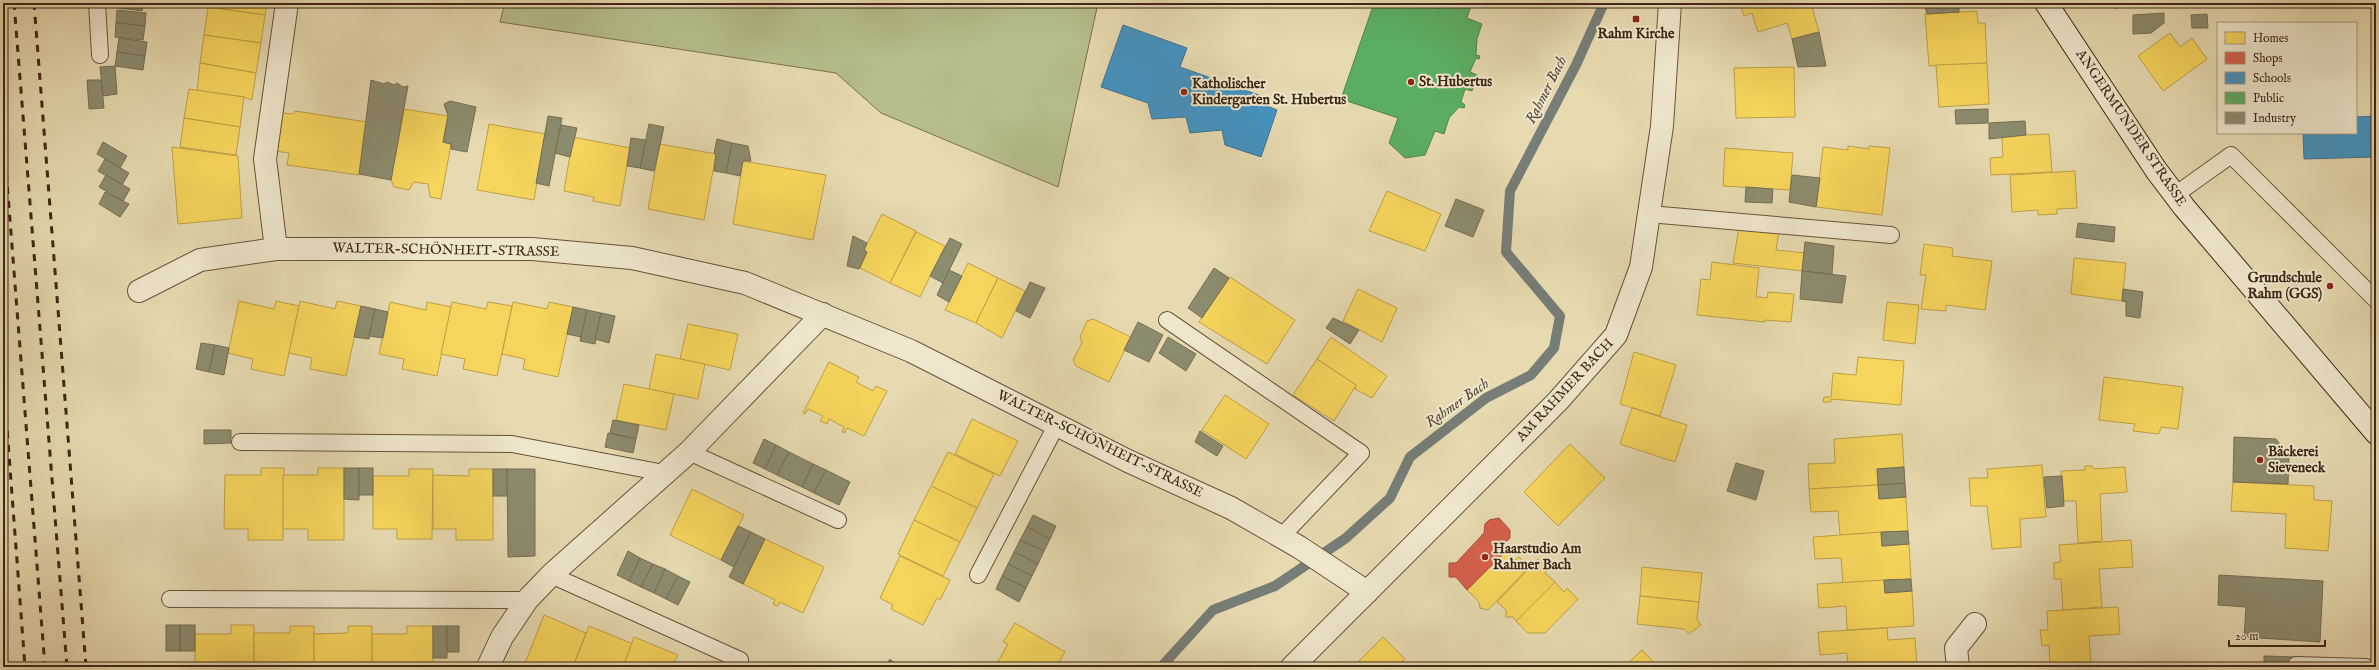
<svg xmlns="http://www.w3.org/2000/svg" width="2379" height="670" font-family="'IM FELL English',serif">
  <rect width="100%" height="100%" fill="#e7dab0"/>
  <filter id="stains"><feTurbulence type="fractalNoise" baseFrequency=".005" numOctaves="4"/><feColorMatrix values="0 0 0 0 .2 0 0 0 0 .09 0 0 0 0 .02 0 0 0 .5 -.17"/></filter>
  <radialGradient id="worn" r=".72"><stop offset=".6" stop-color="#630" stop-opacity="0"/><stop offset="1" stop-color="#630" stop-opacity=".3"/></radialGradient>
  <path fill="#b6bf8b" stroke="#7a7250" d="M505 3H1098L1058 187 881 113 836 73 500 22Z"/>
  <g fill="#f6d55c" stroke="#bfa047">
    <path d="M209 3H267L265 15 208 7Z"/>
    <path d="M1740 3H1811L1819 32 1792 39 1787 23 1758 32 1752 13 1744 16Z"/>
    <path d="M2111 3H2125L2115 9Z"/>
    <path d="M208 7 265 15 261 43 204 35Z"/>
    <path d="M1977 11 1978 23H1985L1987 63 1929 66 1925 14Z"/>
    <path d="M2170 33 2180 47 2192 38 2207 59 2163 91 2138 56Z"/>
    <path d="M204 35 261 43 256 73 200 63Z"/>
    <path d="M200 63 256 73 252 100 244 97 197 92Z"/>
    <path d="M1987 63 1989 104 1939 107 1936 65Z"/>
    <path d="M1794 67 1795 117 1736 118 1734 68Z"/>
    <path d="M189 89 244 97 240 127 184 118Z"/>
    <path d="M404 109 448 116 443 142 451 144 441 199 430 197 428 184 414 182 409 190 394 187 391 180Z"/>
    <path d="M295 111 367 122 359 175 287 165 289 153 275 151 280 113 294 114Z"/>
    <path d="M184 118 240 127 236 155 180 147Z"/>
    <path d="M489 124 545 134 534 200 477 190Z"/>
    <path d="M2049 134 2052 172 1991 175 1990 158 2003 157 2002 136Z"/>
    <path d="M573 137 630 148 620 206 593 201 594 197 564 191Z"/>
    <path d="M660 144 716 154 704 220 648 209Z"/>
    <path d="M1848 146 1869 149V146L1890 148 1882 215 1816 207 1823 147 1848 150Z"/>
    <path d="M172 147 238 156 242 218 178 224Z"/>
    <path d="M1725 148 1793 153 1790 190 1723 186Z"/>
    <path d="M743 161 826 175 813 240 733 224Z"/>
    <path d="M2075 171 2077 208 2057 209V214L2038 215V210L2012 212 2010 175Z"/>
    <path d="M1387 191 1441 214 1425 251 1369 231Z"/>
    <path d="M882 214 916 231 890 283 860 268 867 252 864 250Z"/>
    <path d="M1739 227 1779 231 1776 250 1805 253 1802 271 1733 263Z"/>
    <path d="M916 232 945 246 920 297 890 283Z"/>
    <path d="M1924 244 1953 248 1952 256 1992 261 1985 310 1946 305V311L1921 309 1926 275H1920Z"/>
    <path d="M2074 258 2126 263 2122 301 2071 294Z"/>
    <path d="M1712 262 1759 268 1756 297 1767 298 1768 292 1794 294 1791 322 1765 320V322L1697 315 1701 279 1710 280Z"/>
    <path d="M968 263 998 278 976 323 945 310Z"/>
    <path d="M1230 277 1295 320 1267 364 1199 322Z"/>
    <path d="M998 278 1025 291 1002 338 976 323Z"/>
    <path d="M1358 289 1397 308 1382 342 1343 321Z"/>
    <path d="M239 301 274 309 276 301 299 306 284 376 251 369 253 359 228 353Z"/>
    <path d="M300 301 335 309 337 301 361 306 346 376 310 369 312 358 289 353Z"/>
    <path d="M390 302 426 310 427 302 451 307 437 376 402 369 404 359 379 354Z"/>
    <path d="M452 302 486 309 488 302 512 306 497 376 463 369 465 359 441 354Z"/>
    <path d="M513 302 547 309 549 302 573 307 558 377 523 369 525 359 502 354Z"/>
    <path d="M1887 302 1919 305 1915 344 1883 340Z"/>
    <path d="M1093 319 1131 337 1109 382 1076 366 1073 360 1082 343 1080 337 1087 321Z"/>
    <path d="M688 324 738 334 730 370 680 359Z"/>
    <path d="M1331 337 1387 376 1372 398 1355 389 1356 385 1317 359Z"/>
    <path d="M1634 352 1676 365 1660 416 1620 404Z"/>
    <path d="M656 354 705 364 698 399 649 389Z"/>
    <path d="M1858 357 1904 361 1901 405 1831 399V402H1823L1824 397H1831L1833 373 1856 375Z"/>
    <path d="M1317 359 1356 385 1334 421 1293 395Z"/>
    <path d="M829 362 859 377 856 382 873 391 876 386 887 391 864 436 847 428 844 433 842 432 844 427 829 419 827 424 820 421 823 416 808 409 805 414 803 413Z"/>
    <path d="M2104 377 2183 387 2178 429 2161 427 2159 434 2133 431 2135 424 2099 420Z"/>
    <path d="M624 384 674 394 666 430 616 420Z"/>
    <path d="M1225 395 1269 424 1246 459 1202 430Z"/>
    <path d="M1632 408 1687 425 1675 462 1620 444Z"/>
    <path d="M972 419 1018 441 1000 476 955 454Z"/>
    <path d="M1902 434 1904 467 1877 469 1878 485 1809 489 1808 464 1835 463 1834 439Z"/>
    <path d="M1570 444 1605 478 1558 526 1524 492Z"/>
    <path d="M948 452 994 474 977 508 931 486Z"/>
    <path d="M2042 465 2046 517 2020 519 2021 547 1992 549 1987 506H1971L1969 478H1988L1987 469Z"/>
    <path d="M2085 466H2092L2094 469 2125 467 2127 492 2100 494 2102 541 2078 543 2076 501H2064L2061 471 2085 470Z"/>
    <path d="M261 468H284L283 540H248V529H224L225 475H261Z"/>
    <path d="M318 468H344V540H308V529H283V475H318Z"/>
    <path d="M409 469H433L432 539H397V529H373V476H409Z"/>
    <path d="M469 469H493V540H456V529H433V475L469 476Z"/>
    <path d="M2233 482 2314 486V500L2332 501 2328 551 2285 548 2286 514 2231 511Z"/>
    <path d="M1878 485 1879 499 1906 497 1908 531 1840 535 1838 511 1811 512 1809 489Z"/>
    <path d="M931 486 977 508 960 542 914 520Z"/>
    <path d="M692 489 744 515 721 560 670 535Z"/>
    <path d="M914 520 960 542 943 576 898 554Z"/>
    <path d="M1881 532 1882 546 1909 544 1911 579 1843 583 1841 558 1815 559 1813 537Z"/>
    <path d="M765 539 824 567 803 613 780 602 778 606 773 604 775 600 743 584Z"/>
    <path d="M2131 540 2133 567 2099 569 2102 607 2063 610 2061 579H2054V563L2061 562 2059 545Z"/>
    <path d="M1506 551 1515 560 1519 557 1529 567 1488 610 1480 608 1479 602 1467 590Z"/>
    <path d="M900 556 950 580 940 600 937 598 923 625 891 609 893 605 880 598Z"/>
    <path d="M1538 559 1548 569 1545 573 1555 582 1516 621 1513 617H1506V610L1497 602Z"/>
    <path d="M1642 567 1702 573 1699 602 1640 596Z"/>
    <path d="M1884 580 1885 593 1912 591 1914 626 1847 630 1846 606 1819 608 1817 584Z"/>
    <path d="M1555 582 1564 592 1567 588 1578 599 1545 633H1528L1516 621Z"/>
    <path d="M1640 596 1699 602 1697 619 1701 625 1689 634 1684 629 1637 624Z"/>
    <path d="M2118 607 2120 634 2089 636 2091 667H2050L2049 645 2042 646 2040 630H2048L2047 611Z"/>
    <path d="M544 615 586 633 573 667 524 666Z"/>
    <path d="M1015 623 1065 652 1056 667H995L1008 644 1003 642Z"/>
    <path d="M231 625H254V667H195V634H231Z"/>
    <path d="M290 626H314V667H254V633H290Z"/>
    <path d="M348 626H372V667H314V634L348 633Z"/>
    <path d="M407 626H433V667H372V634H407Z"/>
    <path d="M589 626 633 644 623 667H573Z"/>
    <path d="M1887 628 1888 640 1915 638 1917 667H1848L1847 653 1820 655 1818 632Z"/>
    <path d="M634 637 678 655 671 667H623Z"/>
    <path d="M1383 637 1405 659 1397 667H1364L1359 661Z"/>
    <path d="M1642 650 1658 667H1624Z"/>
  </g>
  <path fill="#d6604d" stroke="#a84f3c" d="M1499 518 1510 530V538L1501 547 1506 551 1467 590 1456 577H1449V563H1456L1484 533 1485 524 1489 520Z"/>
  <g fill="#4393c3" stroke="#42728f">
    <path d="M1123 25 1187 48 1180 67 1267 98 1264 105 1277 110 1261 157 1225 145 1222 130 1190 133 1186 117 1152 119 1148 103 1101 87Z"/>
    <path d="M2376 116V157L2304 159 2303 133H2356V117Z"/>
  </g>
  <path fill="#5aae61" stroke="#52854a" d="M1374 3H1419L1439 9 1441 3H1472L1467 18 1482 24 1477 39 1476 55 1480 56 1479 59 1476 58 1470 72 1477 75 1472 91 1465 89 1461 102 1465 105 1464 108 1459 107 1449 118 1444 134 1435 131 1425 155 1405 158 1389 143 1398 118 1341 99Z"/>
  <g fill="#8c8c6e" stroke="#756d54">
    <path d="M113 3H143L142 11 112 7Z"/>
    <path d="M1924 3H1959V12L1927 14Z"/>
    <path d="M117 10 146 13 145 26 116 23Z"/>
    <path d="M2164 13V23L2151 33 2133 34V15Z"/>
    <path d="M2207 14 2208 28H2192L2191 15Z"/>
    <path d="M116 23 145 26 143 40 115 37Z"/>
    <path d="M1819 32 1826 66 1798 67 1792 39Z"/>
    <path d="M119 38 147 42 145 56 117 52Z"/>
    <path d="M117 52 145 56 143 70 115 66Z"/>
    <path d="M115 66 117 94 103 96 100 67Z"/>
    <path d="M87 80H101L104 108 89 109Z"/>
    <path d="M371 80 384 84 387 82 394 85 397 83 403 87 408 86 391 180 359 174Z"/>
    <path d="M450 101 476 107 467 152 451 149V144L443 142 448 116 444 104Z"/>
    <path d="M1988 109V123L1956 124 1955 110Z"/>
    <path d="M548 116 562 118 549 186 536 183Z"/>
    <path d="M2025 121 2026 135 1989 139V123Z"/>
    <path d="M649 124 664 127 654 171 640 168Z"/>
    <path d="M561 125 577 128 570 157 555 153Z"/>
    <path d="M631 138 646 140 640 168 627 166Z"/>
    <path d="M717 139 732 143 726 173 714 171 716 154 714 153Z"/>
    <path d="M103 142 127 156 120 168 97 154Z"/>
    <path d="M732 143 748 146 751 161H743L740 176 726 173Z"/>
    <path d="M105 159 129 173 122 185 98 171Z"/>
    <path d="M106 175 130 189 123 201 99 187Z"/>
    <path d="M1792 175 1820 178 1816 207 1789 202Z"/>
    <path d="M1746 187 1773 189 1772 203 1745 202Z"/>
    <path d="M105 192 129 204 120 217 99 204Z"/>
    <path d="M1456 199 1484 210 1473 237 1445 226Z"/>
    <path d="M2078 223 2115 227 2114 242 2076 237Z"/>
    <path d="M853 236 867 243 864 250 867 252 859 269 847 266Z"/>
    <path d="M950 238 962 244 943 283 930 276Z"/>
    <path d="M1805 242 1834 246 1832 274 1802 271Z"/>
    <path d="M1214 268 1229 278 1202 318 1188 308Z"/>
    <path d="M949 270 962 276 949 302 937 295Z"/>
    <path d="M1802 271 1846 276 1842 303 1800 299Z"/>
    <path d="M1030 282 1045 288 1030 318 1016 311Z"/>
    <path d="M2123 289 2143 292 2140 318 2126 316V302L2122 301Z"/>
    <path d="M361 306 375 309 369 339 354 337Z"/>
    <path d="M573 307 587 310 581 337 567 334Z"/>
    <path d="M375 309 388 312 383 338 369 336Z"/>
    <path d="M587 310 601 313 595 344 580 341Z"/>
    <path d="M601 313 615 316 609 343 595 339Z"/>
    <path d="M1333 318 1359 330 1350 344 1326 328Z"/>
    <path d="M1138 322 1163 335 1149 362 1124 350Z"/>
    <path d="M1168 337 1196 354 1186 371 1159 353Z"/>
    <path d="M201 343 215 345 209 372 196 369Z"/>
    <path d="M215 345 229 348 224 375 209 372Z"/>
    <path d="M613 420 639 425 636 439 610 433Z"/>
    <path d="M204 430H231V443L204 444Z"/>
    <path d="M1200 431 1223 446 1217 456 1195 442Z"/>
    <path d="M608 433 636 439 633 453 605 447Z"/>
    <path d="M2234 437 2276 439 2289 456 2288 484 2233 482Z"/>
    <path d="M764 439 776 445 765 469 753 463Z"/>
    <path d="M776 445 789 452 777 475 765 469Z"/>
    <path d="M789 452 813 464 802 487 777 475Z"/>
    <path d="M1736 463 1764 471 1756 500 1727 491Z"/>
    <path d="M813 464 826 470 814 493 802 487Z"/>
    <path d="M1904 467 1905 483 1878 485 1877 469Z"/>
    <path d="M344 468H359V500L344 499Z"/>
    <rect x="359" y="468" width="14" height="27"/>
    <rect x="493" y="469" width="14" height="27"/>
    <path d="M507 469H535V556L508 557Z"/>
    <path d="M826 470 850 482 839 505 814 493Z"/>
    <path d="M2062 476 2064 506 2047 508 2044 477Z"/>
    <path d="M1905 483 1906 497 1879 499 1878 485Z"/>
    <path d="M1033 515 1056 526 1050 539 1027 527Z"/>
    <path d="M738 526 751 532 734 567 721 560Z"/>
    <path d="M1027 527 1050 539 1044 551 1020 540Z"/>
    <path d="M1908 531 1909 544 1882 546 1881 532Z"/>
    <path d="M751 532 765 539 743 584 729 577Z"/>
    <path d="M1020 540 1044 551 1038 564 1014 552Z"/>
    <path d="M628 551 640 558 629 581 617 575Z"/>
    <path d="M1014 552 1038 564 1032 576 1008 564Z"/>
    <path d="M640 558 653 564 641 587 629 581Z"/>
    <path d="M653 564 665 569 654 593 641 587Z"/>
    <path d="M1008 564 1032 576 1026 588 1002 576Z"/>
    <path d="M665 569 678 576 666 599 654 593Z"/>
    <path d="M2219 575 2323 581 2320 642 2244 637 2246 607 2218 605Z"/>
    <path d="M678 576 690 582 678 605 666 599Z"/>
    <path d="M1002 576 1026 588 1019 602 996 589Z"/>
    <path d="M1911 579 1912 591 1885 593 1884 580Z"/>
    <rect x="166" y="625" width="14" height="26"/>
    <rect x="180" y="625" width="15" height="26"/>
    <rect x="433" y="626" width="14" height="32"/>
    <rect x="447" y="626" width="12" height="26"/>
    <path d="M2264 656 2295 657V667H2264Z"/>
    <path d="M890 659 899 667H885Z"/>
  </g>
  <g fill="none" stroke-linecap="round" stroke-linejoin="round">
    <path stroke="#767e77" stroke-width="10" d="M1161 667 1213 610 1275 586 1346 538 1390 498 1410 457 1486 398 1531 375 1554 348 1560 316 1506 252 1510 191 1576 65 1604 3"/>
    <defs>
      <g id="service">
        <path d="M97 3 100 55"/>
        <path d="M2175 195 2231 155 2376 300"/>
        <path d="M1649 214 1891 235"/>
        <path d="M1167 320 1361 453 1281 537"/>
        <path d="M240 442 512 444 664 473"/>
        <path d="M689 452 838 520"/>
        <path d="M551 575 740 660"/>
        <path d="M978 575 1057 424"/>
        <path d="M170 599 527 600"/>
        <path d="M2296 665 2366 667"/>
      </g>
      <g id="minor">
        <path d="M276 249 265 159 287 3"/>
        <path d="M139 291 200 260 276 249H532L632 258 745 283 911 351 1128 461 1231 508 1299 547 1367 592"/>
        <path d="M488 667 502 637 527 600 551 575 689 452 823 314"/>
        <path d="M1292 667 1558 401 1616 335 1641 267 1662 126 1670 3"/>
        <path d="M1958 667 1956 648 1975 624"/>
      </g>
      <path id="secondary" d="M2046 3 2156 170 2184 207 2376 433"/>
    </defs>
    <use href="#service" stroke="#68533c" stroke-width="18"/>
    <use href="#minor" stroke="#68533c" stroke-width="24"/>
    <use href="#secondary" stroke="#3e2616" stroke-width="24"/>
    <use href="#service" stroke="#efe7cc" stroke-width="16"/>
    <use href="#minor" stroke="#efe7cc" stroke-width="22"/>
    <use href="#secondary" stroke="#efe7cc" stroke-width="22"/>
    <g stroke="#3e2616" stroke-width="3" stroke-dasharray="7 7" stroke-linecap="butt">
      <path d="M14 3 67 667"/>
      <path d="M34 3 86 667"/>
      <path d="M3 131 45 667"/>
      <path d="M3 375 25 667"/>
    </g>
  </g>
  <g fill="#8f2418" stroke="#efe7cc" stroke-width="1.5">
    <rect x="1632" y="15" width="8" height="8" rx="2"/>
    <circle cx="1411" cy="82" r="4"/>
    <circle cx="1184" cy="92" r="4"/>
    <circle cx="2330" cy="286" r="4"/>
    <circle cx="2260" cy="460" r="4"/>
    <circle cx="1485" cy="557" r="4"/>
  </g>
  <g text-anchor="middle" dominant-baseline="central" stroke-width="4" stroke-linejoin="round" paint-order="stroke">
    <g font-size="14" font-weight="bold" fill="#3e2616" stroke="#efe7cc" text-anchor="start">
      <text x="1636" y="34" text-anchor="middle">Rahm Kirche</text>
      <text x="1419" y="82">St. Hubertus</text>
      <text x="1192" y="84">Katholischer<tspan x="1192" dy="16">Kindergarten St. Hubertus</tspan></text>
      <text x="2322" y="278" text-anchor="end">Grundschule<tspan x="2322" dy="16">Rahm (GGS)</tspan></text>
      <text x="2268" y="452">Bäckerei<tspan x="2268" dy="16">Sieveneck</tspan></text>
      <text x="1493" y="549">Haarstudio Am<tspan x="1493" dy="16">Rahmer Bach</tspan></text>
    </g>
    <g font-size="14" fill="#3e2616" stroke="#efe7cc">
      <text transform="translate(2131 128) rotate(56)">ANGERMUNDER STRASSE</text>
      <text transform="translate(446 250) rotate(1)">WALTER-SCHÖNHEIT-STRASSE</text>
      <text transform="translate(1565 390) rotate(-47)">AM RAHMER BACH</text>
      <text transform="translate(1100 444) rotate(26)">WALTER-SCHÖNHEIT-STRASSE</text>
    </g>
    <g font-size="15" font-style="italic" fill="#554a3e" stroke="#efe7cc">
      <text transform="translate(1546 90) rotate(-63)">Rahmer Bach</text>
      <text transform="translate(1457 403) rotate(-35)">Rahmer Bach</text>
    </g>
  </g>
  <rect width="2379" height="670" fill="none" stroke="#e7dab0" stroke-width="16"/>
  <rect x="4" y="4" width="2371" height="662" fill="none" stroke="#3e2616" stroke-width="2"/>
  <rect x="8" y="8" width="2363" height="654" fill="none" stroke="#3e2616"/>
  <rect x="2217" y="22" width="140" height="112" fill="#efe7cc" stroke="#a89a83"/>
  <rect x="2225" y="32" width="20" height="12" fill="#f6d55c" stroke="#a89a83"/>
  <text x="2253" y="42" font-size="12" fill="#3e2616">Homes</text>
  <rect x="2225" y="52" width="20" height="12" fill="#d6604d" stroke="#a89a83"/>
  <text x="2253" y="62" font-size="12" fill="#3e2616">Shops</text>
  <rect x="2225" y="72" width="20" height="12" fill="#4393c3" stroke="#a89a83"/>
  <text x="2253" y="82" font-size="12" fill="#3e2616">Schools</text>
  <rect x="2225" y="92" width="20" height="12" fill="#5aae61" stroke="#a89a83"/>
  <text x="2253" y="102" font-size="12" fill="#3e2616">Public</text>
  <rect x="2225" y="112" width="20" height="12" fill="#8c8c6e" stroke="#a89a83"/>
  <text x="2253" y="122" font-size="12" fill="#3e2616">Industry</text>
  <path d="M2229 640v6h96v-6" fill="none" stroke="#3e2616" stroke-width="2"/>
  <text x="2235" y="640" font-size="12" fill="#3e2616" stroke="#efe7cc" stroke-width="3" paint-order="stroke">20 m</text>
  <rect width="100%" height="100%" filter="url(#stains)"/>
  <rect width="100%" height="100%" fill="url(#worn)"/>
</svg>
